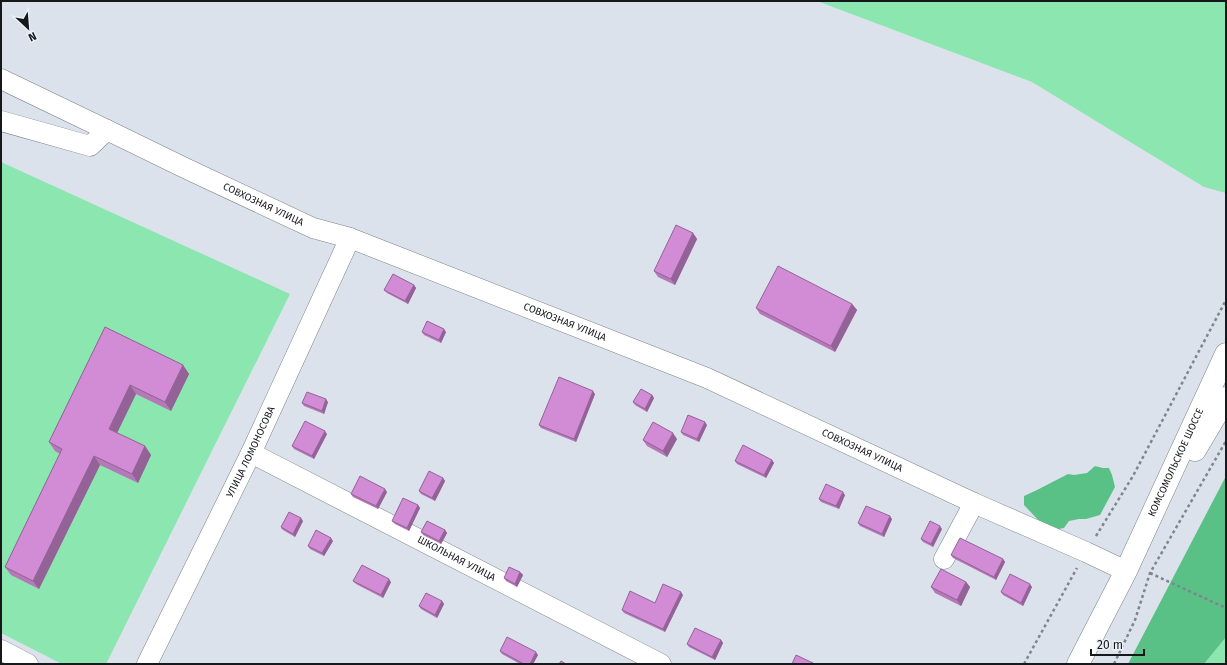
<svg xmlns="http://www.w3.org/2000/svg" width="1227" height="665" font-family="'Fira Sans',sans-serif">
  <rect width="100%" height="100%" fill="#dce2ec"/>
  <g fill="#8be6af">
    <path d="M817 1H1226V193L1204 187 1032 82Z"/>
    <path d="M1 162 290 294 106 664H62L1 633Z"/>
    <path d="M1226 637V664H1204Z"/>
  </g>
  <g fill="#5ac186">
    <path d="M1095 466 1103 468H1109L1112 475 1115 487 1100 515 1086 519H1079L1069 521 1064 528 1053 530 1043 525 1024 505V496L1037 490 1068 474 1074 475 1087 473Z"/>
    <path d="M1226 476V637L1204 664H1128Z"/>
  </g>
  <g fill="none" stroke-linecap="round" stroke-linejoin="round">
    <defs>
      <g id="minor">
        <path d="M1 79 107 130"/>
        <path id="s1" d="M1 121 90 146 107 130 187 169 313 228 350 238 707 378 974 503 1086 552 1126 571"/>
        <path id="s2" d="M251 453 661 664"/>
        <path d="M944 559 974 503"/>
        <path d="M1 650 28 664"/>
        <path id="s3" d="M147 664 251 453 350 238"/>
      </g>
      <g id="major">
        <path d="M1195 450 1226 398"/>
        <path id="s4" d="M1078 664 1126 571 1226 354"/>
      </g>
    </defs>
    <use href="#minor" stroke="#7d828b" stroke-width="21"/>
    <use href="#major" stroke="#7d828b" stroke-width="23"/>
    <g stroke="#80848c" stroke-width="2.5" stroke-dasharray="3 3" stroke-linecap="butt">
      <path d="M1096 536 1133 476 1226 300"/>
      <path d="M1150 573 1226 608"/>
      <path d="M1024 664 1077 568"/>
      <path d="M1114 664 1135 620 1150 573 1226 441"/>
    </g>
    <use href="#minor" stroke="#fff" stroke-width="20"/>
    <use href="#major" stroke="#fff" stroke-width="22"/>
  </g>
  <g fill="#b578b8">
    <path d="M693 233 697 239 675 285 658 277 654 271Z"/>
    <path d="M414 285 416 288 408 304 387 293 384 290Z"/>
    <path d="M852 304 857 310 835 352 760 314 756 308Z"/>
    <path d="M105 327 183 365 189 374 171 411 136 394 117 433 145 446 151 455 138 483 100 465 39 589 11 575 5 567 60 454 55 451 49 442Z"/>
    <path d="M422 332H446L441 343 424 335Z"/>
    <path d="M595 394 576 442 541 428 539 425Z"/>
    <path d="M652 395 654 398 647 412 635 405 633 402Z"/>
    <path d="M328 402 324 414 304 406 302 403Z"/>
    <path d="M707 425 699 442 683 435 681 432Z"/>
    <path d="M327 434 314 459 294 449 292 446Z"/>
    <path d="M677 439 667 457 647 446 643 440Z"/>
    <path d="M772 460 774 463 766 478 737 464 735 461Z"/>
    <path d="M443 478 445 481 435 501 421 494 419 491Z"/>
    <path d="M387 492 378 509 353 497 351 494Z"/>
    <path d="M845 495 839 509 821 502 819 499Z"/>
    <path d="M418 505 420 508 409 531 395 524 392 521Z"/>
    <path d="M892 519 884 537 860 526 858 523Z"/>
    <path d="M303 521 295 537 283 530 281 528Z"/>
    <path d="M942 529 933 547 923 542 921 539Z"/>
    <path d="M445 530 447 533 441 544 423 535 421 532Z"/>
    <path d="M333 541 324 556 310 549 308 546Z"/>
    <path d="M951 555 1003 559 1005 562 996 580 953 558Z"/>
    <path d="M520 572 523 575 517 587 506 581 504 578Z"/>
    <path d="M353 581 391 582 383 598 356 584Z"/>
    <path d="M966 582 970 587 961 606 935 593 931 587Z"/>
    <path d="M1032 587 1023 606 1003 595 1001 592Z"/>
    <path d="M683 595 665 632 624 613 622 610 655 603Z"/>
    <path d="M442 601 444 604 437 618 421 609 419 606Z"/>
    <path d="M721 640 723 643 715 660 689 647 687 644Z"/>
    <path d="M500 651 538 655 533 664H520L502 654Z"/>
  </g>
  <g fill="#936296">
    <path d="M693 233 697 239 675 285 671 279Z"/>
    <path d="M414 285 416 288 408 304 405 301Z"/>
    <path d="M852 304 857 310 835 352 831 346Z"/>
    <path d="M444 329 446 332 441 343 439 340Z"/>
    <path d="M183 365 189 374 171 411 165 402Z"/>
    <path d="M130 385 136 394 115 437 109 429Z"/>
    <path d="M593 391 595 394 576 442 574 439Z"/>
    <path d="M652 395 654 398 647 412 645 409Z"/>
    <path d="M326 399 328 402 324 414 322 411Z"/>
    <path d="M705 422 707 425 699 442 697 439Z"/>
    <path d="M325 431 327 434 314 459 312 456Z"/>
    <path d="M673 433 677 439 667 457 663 451Z"/>
    <path d="M145 446 151 455 138 483 132 474Z"/>
    <path d="M94 456 100 465 39 589 33 581Z"/>
    <path d="M772 460 774 463 766 478 764 475Z"/>
    <path d="M443 478 445 481 435 501 432 498Z"/>
    <path d="M385 489 387 492 378 509 376 506Z"/>
    <path d="M843 492 845 495 839 509 836 506Z"/>
    <path d="M418 505 420 508 409 531 407 528Z"/>
    <path d="M890 516 892 519 884 537 882 534Z"/>
    <path d="M301 518 303 521 295 537 293 534Z"/>
    <path d="M940 526 942 529 933 547 931 544Z"/>
    <path d="M445 530 447 533 441 544 439 541Z"/>
    <path d="M331 538 333 541 324 556 322 553Z"/>
    <path d="M1003 559 1005 562 996 580 994 577Z"/>
    <path d="M520 572 523 575 517 587 515 584Z"/>
    <path d="M389 579 391 582 383 598 381 595Z"/>
    <path d="M966 582 970 587 961 606 957 600Z"/>
    <path d="M1030 584 1032 587 1023 606 1021 603Z"/>
    <path d="M681 592 683 595 665 632 663 629Z"/>
    <path d="M442 601 444 604 437 618 435 615Z"/>
    <path d="M721 640 723 643 715 660 712 657Z"/>
    <path d="M536 652 538 655 533 664H530Z"/>
  </g>
  <g fill="#d28cd6" stroke="#936296">
    <path d="M676 225 693 233 671 279 654 271Z"/>
    <path d="M778 266 852 304 831 346 756 308Z"/>
    <path d="M393 274 414 285 405 301 384 290Z"/>
    <path d="M427 321 444 329 439 340 422 332Z"/>
    <path d="M105 327 183 365 165 402 130 385 109 429 145 446 132 474 94 456 33 581 5 567 62 449 49 442Z"/>
    <path d="M559 377 593 391 574 439 539 425Z"/>
    <path d="M641 389 652 395 645 409 633 402Z"/>
    <path d="M307 392 326 399 322 411 302 403Z"/>
    <path d="M688 415 705 422 697 439 681 432Z"/>
    <path d="M305 421 325 431 312 456 292 446Z"/>
    <path d="M653 422 673 433 663 451 643 440Z"/>
    <path d="M743 445 772 460 764 475 735 461Z"/>
    <path d="M429 471 443 478 432 498 419 491Z"/>
    <path d="M360 476 385 489 376 506 351 494Z"/>
    <path d="M826 484 843 492 836 506 819 499Z"/>
    <path d="M403 498 418 505 407 528 392 521Z"/>
    <path d="M866 506 890 516 882 534 858 523Z"/>
    <path d="M289 512 301 518 293 534 281 527Z"/>
    <path d="M427 521 445 530 439 541 421 532Z"/>
    <path d="M930 521 940 526 931 544 921 539Z"/>
    <path d="M316 530 331 538 322 553 308 546Z"/>
    <path d="M960 538 1003 559 994 577 951 555Z"/>
    <path d="M362 565 389 579 381 595 353 581Z"/>
    <path d="M509 567 520 572 515 584 504 578Z"/>
    <path d="M941 569 966 582 957 600 931 587Z"/>
    <path d="M1010 574 1030 584 1021 603 1001 592Z"/>
    <path d="M663 584 681 592 663 629 622 610 630 591 655 603Z"/>
    <path d="M426 593 442 601 435 615 419 606Z"/>
    <path d="M695 628 721 640 712 657 687 644Z"/>
    <path d="M507 637 536 652 530 664H524L500 651Z"/>
    <path d="M796 655 815 664H792Z"/>
    <path d="M561 661 566 664H559Z"/>
  </g>
  <g text-anchor="middle" dominant-baseline="central" stroke-width="3" stroke-linejoin="round" paint-order="stroke">
    <g font-size="10" fill="#16181c" stroke="#eaeff9">
      <text stroke="none"><textPath href="#s1" startOffset="289">СОВХОЗНАЯ УЛИЦА</textPath></text>
      <text stroke="none"><textPath href="#s1" startOffset="613">СОВХОЗНАЯ УЛИЦА</textPath></text>
      <text stroke="none"><textPath href="#s1" startOffset="937">СОВХОЗНАЯ УЛИЦА</textPath></text>
      <text stroke="none"><textPath href="#s3" startOffset="236">УЛИЦА ЛОМОНОСОВА</textPath></text>
      <text stroke="none"><textPath href="#s4" startOffset="224">КОМСОМОЛЬСКОЕ ШОССЕ</textPath></text>
      <text stroke="none"><textPath href="#s2" startOffset="231">ШКОЛЬНАЯ УЛИЦА</textPath></text>
    </g>
  </g>
  <rect width="1227" height="665" fill="none" stroke="#16181c" stroke-width="4"/>
  <g transform="translate(28 28) rotate(154)" stroke="#eaeff9" stroke-width="3" paint-order="stroke">
  <path d="M0-3L7 15L0 10L-7 15Z" fill="#16181c"/>
  <text y="-6" font-size="11" font-weight="bold" text-anchor="middle" fill="#16181c">N</text>
  </g>
  <path d="M1091 649v6h53v-6" fill="none" stroke="#16181c" stroke-width="2"/>
  <text x="1097" y="649" font-size="12" fill="#16181c" stroke="#eaeff9" stroke-width="3" paint-order="stroke">20 m</text>
</svg>
